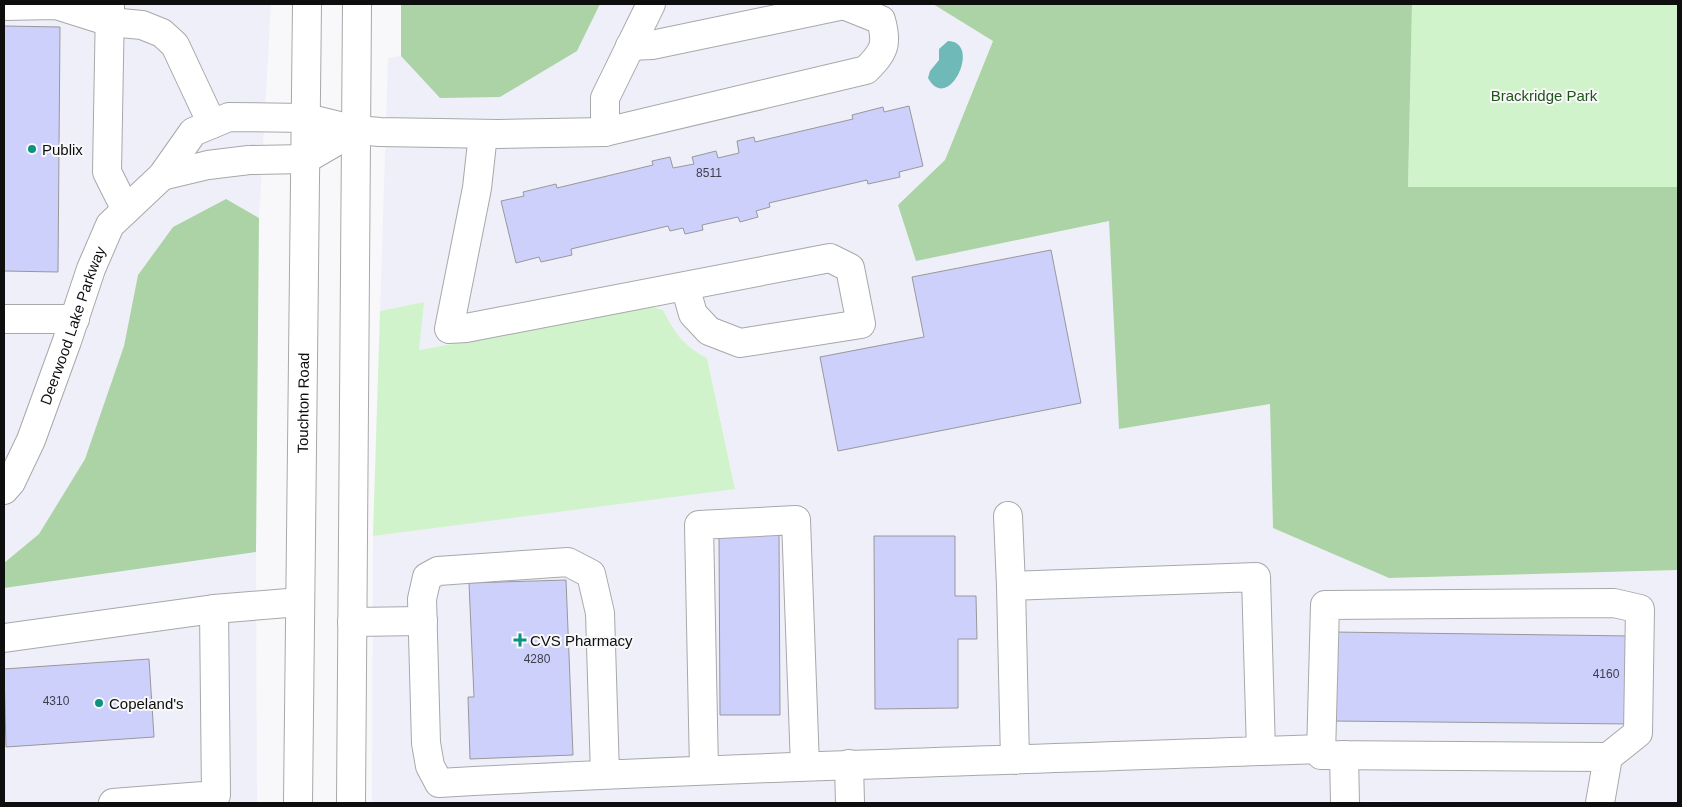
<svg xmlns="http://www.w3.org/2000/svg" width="1682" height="807" font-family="Helvetica,sans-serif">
  <rect width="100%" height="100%" fill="#f8f8fa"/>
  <g fill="#efeff9">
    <path d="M4 4H271L259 218 226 199 173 227 138 275 124 346 85 459 39 534 4 563Z"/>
    <path d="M600 4H933L993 40 945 160 898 205 1109 221 1120 429 1270 404 1273 528 1389 578 1678 570V803L1362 801 1360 803H372L373 536 735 488 707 358 689 348 672 328 663 310 652 307 418 350 423 302 380 311 388 58 401 56 440 98 577 51Z"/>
    <path d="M256 552 257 803H4V588Z"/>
  </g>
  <g fill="#d0f3cb">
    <path d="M1412 4H1678V187H1408Z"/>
    <path d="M424 302 419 350 652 307 663 310C675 334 684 346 707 358L735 489 373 536 380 311Z"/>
  </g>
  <g fill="#abd3a5">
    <path d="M401 4H600L577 51 500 97 440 98 401 56Z"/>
    <path d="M933 4H1412L1408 187H1678V570L1389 578 1273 528 1270 404 1119 429 1109 221 916 261 898 205 945 160 993 41Z"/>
    <path d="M226 199 259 218 256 552 4 588V563L39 534 85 459 124 346 138 275 173 227Z"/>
  </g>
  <path fill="#6fbab9" d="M948 41C983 42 948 115 928 78L930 71 939 60V49Z"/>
  <g fill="#cdd0fb" stroke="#98989a">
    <path d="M4 26 60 27 58 272 4 271Z"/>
    <path d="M909 106 923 166 899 172 900 177 868 184 867 180 769 203 770 207 756 211 758 217 740 222 738 217 702 225 703 230 685 234 683 228 670 231 668 226 571 249 572 255 541 262 539 257 516 263 501 201 524 196 523 192 556 184 557 188 653 165 652 161 670 157 673 168 694 164 692 157 716 151 718 158 739 153 737 141 754 137 755 142 853 119 852 115 883 107 884 112Z"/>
    <path d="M1051 250 1081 403 838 451 820 357 924 337 912 277Z"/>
    <path d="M719 535H779L780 715H720Z"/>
    <path d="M874 536H955V596H976L977 639H958V708L875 709Z"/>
    <path d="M566 580 573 755 470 759 468 697H474L469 583Z"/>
    <path d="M1333 632 1632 636 1631 724 1332 721Z"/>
    <path d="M149 659 154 737 6 747 4 669Z"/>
  </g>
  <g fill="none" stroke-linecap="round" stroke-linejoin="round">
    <defs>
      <g id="minor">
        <path d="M110 5 107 172 126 210"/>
        <path d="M4 6 56 5 110 22 142 25 162 33 175 45 212 124"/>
        <path d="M630 46 652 45 844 5"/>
        <path d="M605 132V98L651 4"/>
        <path d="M483 134 477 188 449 329 466 328 830 258 850 268 861 324 740 343 709 331 693 314 685 286"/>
        <path d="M162 176 208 165 249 160 306 159 356 130"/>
        <path d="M4 319H75"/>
        <path id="s1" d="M4 490 11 482 31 440 67 341 91 269 110 225 162 176 193 132 229 117 307 118 356 130 380 132 498 134 605 132 866 70C884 52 888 45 881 20L841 4"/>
        <path d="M1008 516 1011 586"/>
        <path d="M214 609 300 602"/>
        <path d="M352 622 423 621"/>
        <path d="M4 638 214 609 216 795 113 803"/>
        <path d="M1261 751 1322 749"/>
        <path d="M1344 755 1345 803"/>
        <path d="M849 764 850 803"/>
        <path d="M704 770 699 525 796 520 805 766"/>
        <path d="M605 774 600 613 591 574 568 562 438 571 427 577 422 599 426 743 430 766 439 783C713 768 987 761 1261 751L1256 577 1011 586 1015 760"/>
        <path id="s2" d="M298 803 307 4"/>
        <path d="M351 803 357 4"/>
        <path d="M1600 803 1608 757 1638 733 1640 609 1614 603 1325 605 1321 755 1608 757"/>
      </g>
    </defs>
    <use href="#minor" stroke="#a7a8a9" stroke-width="30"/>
    <use href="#minor" stroke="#fff" stroke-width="28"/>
  </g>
  <g fill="#0b937f" stroke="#f8f8fa" stroke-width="2">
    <circle cx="32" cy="149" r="5"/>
    <path d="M517.5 632.5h5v5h5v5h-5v5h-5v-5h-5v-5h5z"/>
    <circle cx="99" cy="703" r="5"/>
  </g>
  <g text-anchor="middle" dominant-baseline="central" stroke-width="4" stroke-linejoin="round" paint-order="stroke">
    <g font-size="12" fill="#3e3e4a">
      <text x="709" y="173">8511</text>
      <text x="537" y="659">4280</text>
      <text x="1606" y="674">4160</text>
      <text x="56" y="701">4310</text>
    </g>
    <g font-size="15" fill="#21541a" stroke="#f8f8fa">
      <text x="1544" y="95">Brackridge Park</text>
    </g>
    <g font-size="15" fill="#0e0e0f" stroke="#f8f8fa" text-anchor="start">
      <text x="42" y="149">Publix</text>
      <text x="530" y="640">CVS Pharmacy</text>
      <text x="109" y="703">Copeland's</text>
    </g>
    <g font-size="15" fill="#0e0e0f" stroke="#f8f8fa">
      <text stroke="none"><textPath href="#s1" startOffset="179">Deerwood Lake Parkway</textPath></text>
      <text stroke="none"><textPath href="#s2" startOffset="400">Touchton Road</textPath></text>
    </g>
  </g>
  <rect width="1682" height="807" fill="none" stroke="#0e0e0f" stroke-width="10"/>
</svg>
